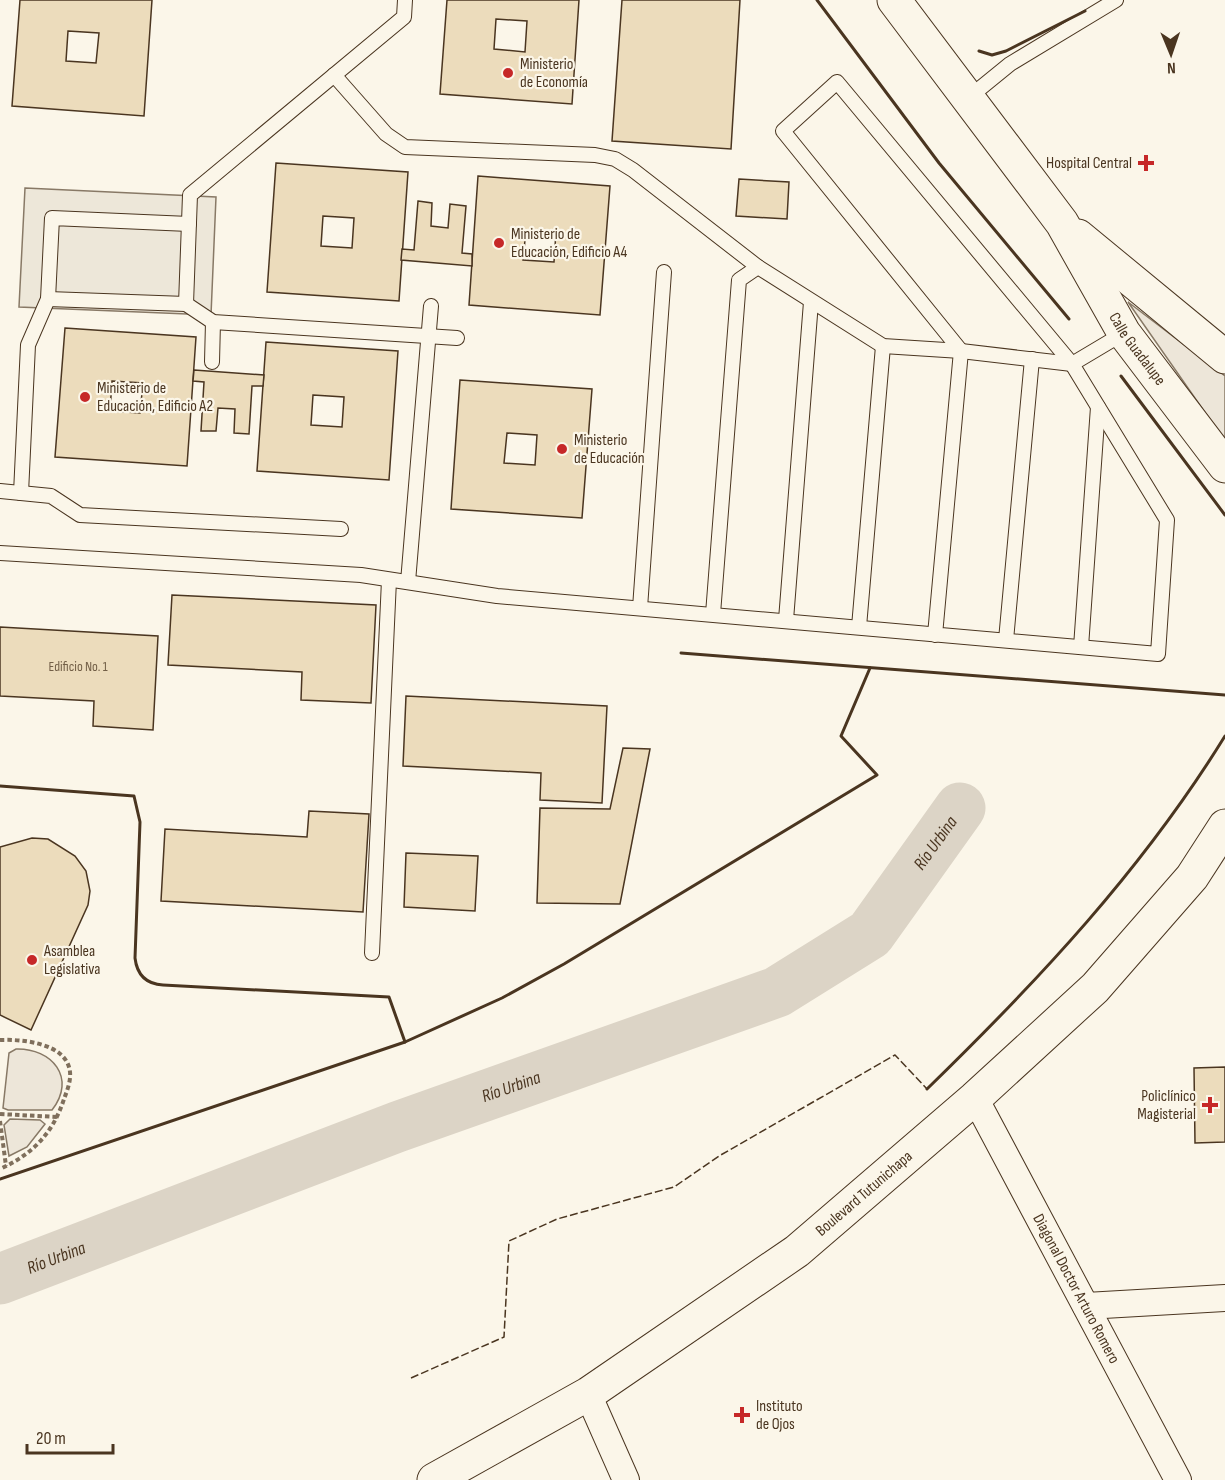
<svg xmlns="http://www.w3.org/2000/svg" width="1225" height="1480" font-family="'Sofia Sans Condensed',sans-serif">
  <rect width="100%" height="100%" fill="#fbf6e9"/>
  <g fill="#ede6d9" stroke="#887966" stroke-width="1.5">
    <path d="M1128 302 1225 376V441Z"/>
    <path d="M16 1049C52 1048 77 1078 52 1110H8L3 1108 9 1053Z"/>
    <path d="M10 1119 40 1120 45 1124 27 1147 9 1156 4 1125Z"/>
  </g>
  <path fill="#ede7d9" stroke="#887966" stroke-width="1.5" d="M25 188 216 197 211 315 19 307Z"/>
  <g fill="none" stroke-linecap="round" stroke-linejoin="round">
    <path stroke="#dcd4c6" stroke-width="51" id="s1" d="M0 1279 397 1127 777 992 870 934 960 808"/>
  </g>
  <g fill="#ecdcbc" stroke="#4a3520" stroke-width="1.5" fill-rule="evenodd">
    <path d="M20 0H152L144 116 12 106ZM68 31 99 33 96 63 66 61Z"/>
    <path d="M447 0H579L572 104 440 94ZM496 19 527 21 525 52 494 49Z"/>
    <path d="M622 0H740L731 149 612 141Z"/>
    <path d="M276 163 408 172 399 301 267 292ZM323 216 354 218 352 248 321 246Z"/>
    <path d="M478 176 610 186 600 315 469 305ZM526 230 556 232 554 262 523 260Z"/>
    <path d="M739 179 789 182 787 219 736 216Z"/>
    <path d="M418 201 432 203 431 226 448 228 450 204 466 206 462 253 472 254V266L401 260 402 249 414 250Z"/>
    <path d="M65 328 196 337 187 466 55 457ZM112 381 143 383 140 413 110 411Z"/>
    <path d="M266 342 398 351 389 480 257 471ZM313 395 344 397 342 427 311 425Z"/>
    <path d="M194 370 264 375 263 386H252L249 434 234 433 235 409 218 408 216 431H201L204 382 193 381Z"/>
    <path d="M460 380 592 389 582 518 451 509ZM507 433 537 435 535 465 504 463Z"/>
    <path d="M172 595 376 605 371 703 301 700 302 672 168 665Z"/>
    <path d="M0 627 158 636 153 730 93 726 94 701 0 696Z"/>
    <path d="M406 696 607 706 602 803 540 800 541 773 403 766Z"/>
    <path d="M623 748 650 749 620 904 537 903 540 808 610 809Z"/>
    <path d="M309 811 369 814 363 912 161 901 165 829 307 837Z"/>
    <path d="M32 838 48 839 75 856 86 871 90 891 88 905 31 1030 0 1015V847Z"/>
    <path d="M406 853 478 856 475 911 404 907Z"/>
    <path d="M1225 1067V1142L1195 1143 1194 1068Z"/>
  </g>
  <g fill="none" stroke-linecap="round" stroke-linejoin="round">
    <defs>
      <g id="service">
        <path d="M334 75 386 134 405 147 595 155 615 159 633 170 758 267"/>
        <path d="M967 99 1010 64 1116 0"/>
        <path d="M48 299 186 304 213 322 457 338"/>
        <path d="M186 304 190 195 404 17 405 0"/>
        <path d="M212 362 213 322"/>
        <path d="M0 491 51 496 80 515 341 529"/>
        <path d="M21 493 28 345 48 299 52 218 189 224"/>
        <path d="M0 553 361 575 497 596 1158 654 1167 520 1072 364 837 82 783 131 961 351 935 635"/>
        <path d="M408 582 431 306"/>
        <path d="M640 608 664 272"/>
        <path d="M713 614 739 280 758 267 883 346 961 351 1072 364 1124 333"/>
        <path d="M786 620 811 302"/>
        <path d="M859 627 883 346"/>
        <path d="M1006 640 1032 359"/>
        <path d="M1081 647 1098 407"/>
        <path d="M372 953 389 580"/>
      </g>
      <g id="minor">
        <path id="s2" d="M975 1098 1178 1480"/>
        <path d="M1086 1306 1225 1298"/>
        <path d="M588 1394 626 1480"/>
      </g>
      <g id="tertiary">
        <path id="s3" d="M894 0 1062 223 1124 333 1225 466"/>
        <path d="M1078 236 1225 357"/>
      </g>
      <g id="secondary">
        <path id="s4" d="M434 1480 588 1394 797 1251 975 1098 1095 988 1192 877 1225 826"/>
      </g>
    </defs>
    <use href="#service" stroke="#4a3520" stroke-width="16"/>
    <use href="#minor" stroke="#4a3520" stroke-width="28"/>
    <use href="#tertiary" stroke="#4a3520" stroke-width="35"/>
    <use href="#secondary" stroke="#4a3520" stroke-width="35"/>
    <g stroke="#7f6f5c" stroke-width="4" stroke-dasharray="4.5 3" stroke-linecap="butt">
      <path d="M0 1040C22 1039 67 1043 70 1072 71 1081 67 1091 64 1099 53 1133 33 1154 0 1169"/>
      <path d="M0 1114 58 1117"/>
      <path d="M0 1121 6 1166"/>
    </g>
    <use href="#service" stroke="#fbf6e9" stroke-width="14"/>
    <use href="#minor" stroke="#fbf6e9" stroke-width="26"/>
    <use href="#tertiary" stroke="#fbf6e9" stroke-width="33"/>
    <use href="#secondary" stroke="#fbf6e9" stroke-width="33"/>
    <path stroke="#4a3520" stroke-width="1.5" stroke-dasharray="8 3" stroke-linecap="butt" d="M411 1378 504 1337 509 1241 557 1219 674 1187 719 1156 895 1055 927 1089"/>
    <g stroke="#4a3520" stroke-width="3">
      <path d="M817 0 939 163 1069 319"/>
      <path d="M979 51 992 55 1006 51 1085 11"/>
      <path d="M1121 376 1225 515"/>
      <path d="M681 653 1225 695"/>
      <path d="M0 786 134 796 140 822 135 958C137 975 146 984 163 985L389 997 405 1042"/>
      <path d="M927 1089C1038 981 1143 869 1225 736"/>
      <path d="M0 1179 405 1042 502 998 564 964 877 775 841 736 870 668"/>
    </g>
  </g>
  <g fill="#c62828" stroke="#fbf6e9" stroke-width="2">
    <circle cx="508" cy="73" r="6"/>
    <path d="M1143 154h6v6h6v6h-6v6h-6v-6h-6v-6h6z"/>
    <circle cx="499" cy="243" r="6"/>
    <circle cx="85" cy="397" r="6"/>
    <circle cx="562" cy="449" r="6"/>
    <circle cx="32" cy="960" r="6"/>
    <path d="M1207 1096h6v6h6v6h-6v6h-6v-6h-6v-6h6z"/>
    <path d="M739 1406h6v6h6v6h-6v6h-6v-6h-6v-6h6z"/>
  </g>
  <g text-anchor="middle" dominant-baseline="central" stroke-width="4.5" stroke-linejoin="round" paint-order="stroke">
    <g font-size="14" fill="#725f47">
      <text x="78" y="666">Edificio No. 1</text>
    </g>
    <g font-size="16" fill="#4a3520" stroke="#fbf6e9" text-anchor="start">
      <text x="520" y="64">Ministerio<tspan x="520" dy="18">de Economía</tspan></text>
      <text x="1132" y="163" text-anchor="end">Hospital Central</text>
      <text x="511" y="234">Ministerio de<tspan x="511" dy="18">Educación, Edificio A4</tspan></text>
      <text x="97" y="388">Ministerio de<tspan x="97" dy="18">Educación, Edificio A2</tspan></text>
      <text x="574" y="440">Ministerio<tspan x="574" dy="18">de Educación</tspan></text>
      <text x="44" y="951">Asamblea<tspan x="44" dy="18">Legislativa</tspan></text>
      <text x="1196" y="1096" text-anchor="end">Policlínico<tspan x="1196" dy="18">Magisterial</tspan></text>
      <text x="756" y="1406">Instituto<tspan x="756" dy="18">de Ojos</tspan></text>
    </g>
    <g font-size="16" fill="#4a3520" stroke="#fbf6e9">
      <text stroke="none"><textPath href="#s3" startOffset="426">Calle Guadalupe</textPath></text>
      <text stroke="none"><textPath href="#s4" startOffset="518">Boulevard Tutunichapa</textPath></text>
      <text stroke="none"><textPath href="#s2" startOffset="216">Diagonal Doctor Arturo Romero</textPath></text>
    </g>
    <g font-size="18" font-style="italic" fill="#4a3520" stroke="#fbf6e9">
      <text stroke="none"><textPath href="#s1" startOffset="1050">Río Urbina</textPath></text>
      <text stroke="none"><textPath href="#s1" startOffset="546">Río Urbina</textPath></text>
      <text stroke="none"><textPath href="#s1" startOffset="60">Río Urbina</textPath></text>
    </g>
  </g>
  <g transform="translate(1171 54) rotate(178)" stroke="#fbf6e9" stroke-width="4.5" paint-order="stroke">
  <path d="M0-4.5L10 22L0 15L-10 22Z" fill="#4a3520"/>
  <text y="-9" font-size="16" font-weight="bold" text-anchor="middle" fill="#4a3520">N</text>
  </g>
  <path d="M27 1444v9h86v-9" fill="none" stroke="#4a3520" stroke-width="3"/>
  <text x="36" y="1444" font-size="18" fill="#4a3520" stroke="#fbf6e9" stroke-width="4.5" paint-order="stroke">20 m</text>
</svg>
